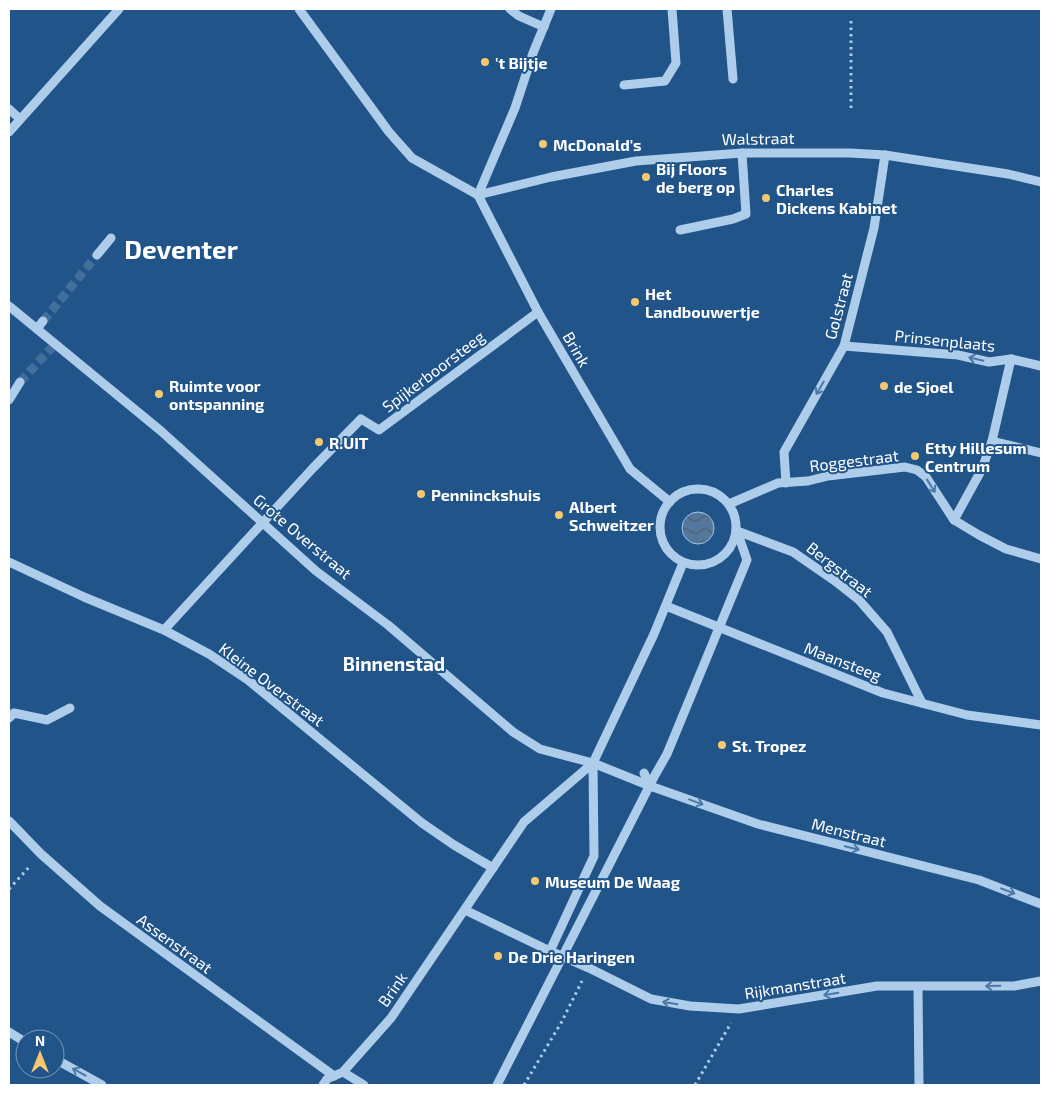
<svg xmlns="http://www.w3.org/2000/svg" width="1050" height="1094" font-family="'Exo 2',sans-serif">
  <defs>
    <pattern id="water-waves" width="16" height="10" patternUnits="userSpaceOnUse" patternTransform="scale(1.25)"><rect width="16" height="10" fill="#54779c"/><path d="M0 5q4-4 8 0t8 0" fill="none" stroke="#505f70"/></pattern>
  </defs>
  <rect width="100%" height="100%" fill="#21558a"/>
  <circle fill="url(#water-waves)" stroke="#a1c8ec" cx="698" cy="528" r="16"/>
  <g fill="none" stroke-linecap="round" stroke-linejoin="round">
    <g stroke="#426e9c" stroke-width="9" stroke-dasharray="9 4.5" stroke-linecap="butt">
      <path d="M43 321 97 255"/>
      <path d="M20 382 55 344"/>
    </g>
    <g stroke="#aecdeb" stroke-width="3" stroke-dasharray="2.5 4" stroke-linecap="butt">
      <path d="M851 108V20"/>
      <path d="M9 889 31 865"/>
      <path d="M524 1085 561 1023 582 981"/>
      <path d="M695 1085 731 1023"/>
    </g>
    <g stroke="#aecdeb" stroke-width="9">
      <path d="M299 9 389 132 412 158 478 195"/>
      <path d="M510 9 519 16 544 27"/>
      <path d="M727 9 733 79"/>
      <path d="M624 85 665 81 676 63 672 9"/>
      <path d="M9 109 20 119"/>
      <path d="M9 132 119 9"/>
      <path d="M478 195 551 177 636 161 742 153H850L885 155 1008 174 1041 182"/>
      <path d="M478 195 538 312 630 469 670 502"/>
      <path d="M478 195 515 108 533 53 551 9"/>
      <path d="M680 230 733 219 746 214 742 153"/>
      <path d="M97 255 111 238"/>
      <path d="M9 306 161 431 316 571 388 625 513 732 540 749 593 763 650 786 758 824 979 880 1041 904"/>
      <path d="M37 329 43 321"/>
      <path d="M844 346 958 355 989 362 1011 359 1041 366"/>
      <path d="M9 400 20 382"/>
      <path d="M992 441 1041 453"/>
      <path d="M786 483 784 452 844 346 874 228 885 155"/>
      <circle cx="698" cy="527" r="38"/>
      <path d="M729 504 778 483 808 481 828 476 905 467 917 470 926 477 954 520 979 535 1006 549 1041 559"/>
      <path d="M954 520 982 469 992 441 1011 359"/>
      <path d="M737 531 793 552 835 581 859 600 887 632 922 703"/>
      <path d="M9 562 84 597 164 630 209 654 248 680 422 823 454 845 493 868"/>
      <path d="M666 606 883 693 967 715 1041 725"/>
      <path d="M164 630 313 468 361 419 379 430 538 312"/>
      <path d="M9 718 14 713 47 720 70 708"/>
      <path d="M593 763 594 856 550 951 589 968 651 999 690 1006 739 1009 877 986H1014L1041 981"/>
      <path d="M644 773 650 786"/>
      <path d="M9 821 41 854 100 906 334 1076"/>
      <path d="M465 910 550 951"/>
      <path d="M918 987 919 1085"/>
      <path d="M9 1032 25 1042"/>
      <path d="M55 1059 102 1085"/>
      <path d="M343 1072 364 1085"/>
      <path d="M323 1085 327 1079 343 1072 391 1018 524 822 593 763 654 634 683 563"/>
      <path d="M497 1085 655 775 667 754 747 560 737 531"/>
    </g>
  </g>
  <defs><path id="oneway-shaft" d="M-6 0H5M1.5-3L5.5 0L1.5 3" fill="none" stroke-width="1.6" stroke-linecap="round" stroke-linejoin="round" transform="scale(1.25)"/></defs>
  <g stroke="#4b79a7">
    <use href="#oneway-shaft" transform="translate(976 359) rotate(-167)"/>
    <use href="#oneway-shaft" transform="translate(820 388) rotate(120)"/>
    <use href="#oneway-shaft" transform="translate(931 486) rotate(58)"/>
    <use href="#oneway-shaft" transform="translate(696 802) rotate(20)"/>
    <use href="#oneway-shaft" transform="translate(852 848) rotate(14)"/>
    <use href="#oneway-shaft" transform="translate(1008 891) rotate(21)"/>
    <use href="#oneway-shaft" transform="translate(993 986) rotate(179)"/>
    <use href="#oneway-shaft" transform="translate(831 994) rotate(170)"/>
    <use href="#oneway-shaft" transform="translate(670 1003) rotate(-170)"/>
    <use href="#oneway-shaft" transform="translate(79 1072) rotate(-151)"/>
  </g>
  <g fill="#f7c86f" stroke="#21558a" stroke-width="2">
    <circle cx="485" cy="62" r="5"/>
    <circle cx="543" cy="144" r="5"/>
    <circle cx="646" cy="177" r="5"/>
    <circle cx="766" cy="198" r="5"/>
    <circle cx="635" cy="302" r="5"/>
    <circle cx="884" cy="386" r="5"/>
    <circle cx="159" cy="394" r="5"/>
    <circle cx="319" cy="442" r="5"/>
    <circle cx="915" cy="456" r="5"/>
    <circle cx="421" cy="494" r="5"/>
    <circle cx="559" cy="515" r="5"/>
    <circle cx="722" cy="745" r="5"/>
    <circle cx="535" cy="881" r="5"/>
    <circle cx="498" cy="956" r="5"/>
  </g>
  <g text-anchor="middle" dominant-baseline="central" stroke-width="4" stroke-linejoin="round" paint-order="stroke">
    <g font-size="16" font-weight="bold" fill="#fff" stroke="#21558a" text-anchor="start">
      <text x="495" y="62">'t Bijtje</text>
      <text x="553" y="144">McDonald's</text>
      <text x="656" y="168">Bij Floors<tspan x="656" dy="18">de berg op</tspan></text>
      <text x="776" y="189">Charles<tspan x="776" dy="18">Dickens Kabinet</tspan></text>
      <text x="645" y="293">Het<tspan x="645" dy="18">Landbouwertje</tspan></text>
      <text x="169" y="385">Ruimte voor<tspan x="169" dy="18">ontspanning</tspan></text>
      <text x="894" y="386">de Sjoel</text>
      <text x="329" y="442">R.UIT</text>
      <text x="925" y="447">Etty Hillesum<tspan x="925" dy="18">Centrum</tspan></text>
      <text x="431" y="494">Penninckshuis</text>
      <text x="569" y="506">Albert<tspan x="569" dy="18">Schweitzer</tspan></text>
      <text x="732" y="745">St. Tropez</text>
      <text x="545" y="881">Museum De Waag</text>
      <text x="508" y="956">De Drie Haringen</text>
    </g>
    <g font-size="16" fill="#fff" stroke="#21558a">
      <text transform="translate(758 138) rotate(-1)">Walstraat</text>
      <text transform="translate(838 306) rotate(-75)">Golstraat</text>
      <text transform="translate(945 340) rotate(6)">Prinsenplaats</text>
      <text transform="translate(577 349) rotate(60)">Brink</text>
      <text transform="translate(433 371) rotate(-37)">Spijkerboorsteeg</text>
      <text transform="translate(854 460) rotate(-7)">Roggestraat</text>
      <text transform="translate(303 536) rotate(40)">Grote Overstraat</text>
      <text transform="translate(840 569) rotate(38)">Bergstraat</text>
      <text transform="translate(843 661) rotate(21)">Maansteeg</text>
      <text transform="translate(272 684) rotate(37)">Kleine Overstraat</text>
      <text transform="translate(849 832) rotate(14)">Menstraat</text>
      <text transform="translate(175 943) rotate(36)">Assenstraat</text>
      <text transform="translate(795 985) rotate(-9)">Rijkmanstraat</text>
      <text transform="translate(392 989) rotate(-55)">Brink</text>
    </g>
    <g font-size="19" font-weight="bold" fill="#fff" stroke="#21558a">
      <text x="394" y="663">Binnenstad</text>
    </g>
    <g font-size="26" font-weight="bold" fill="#fff" stroke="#21558a">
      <text x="181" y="248">Deventer</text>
    </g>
  </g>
  <rect width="1050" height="1094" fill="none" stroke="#ffffff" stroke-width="20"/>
  <g transform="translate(40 1054)"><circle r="24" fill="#21558a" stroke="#7a99b9"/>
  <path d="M0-4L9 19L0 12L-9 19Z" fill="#f7c86f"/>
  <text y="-8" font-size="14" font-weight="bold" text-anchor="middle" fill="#ffffff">N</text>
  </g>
</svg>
